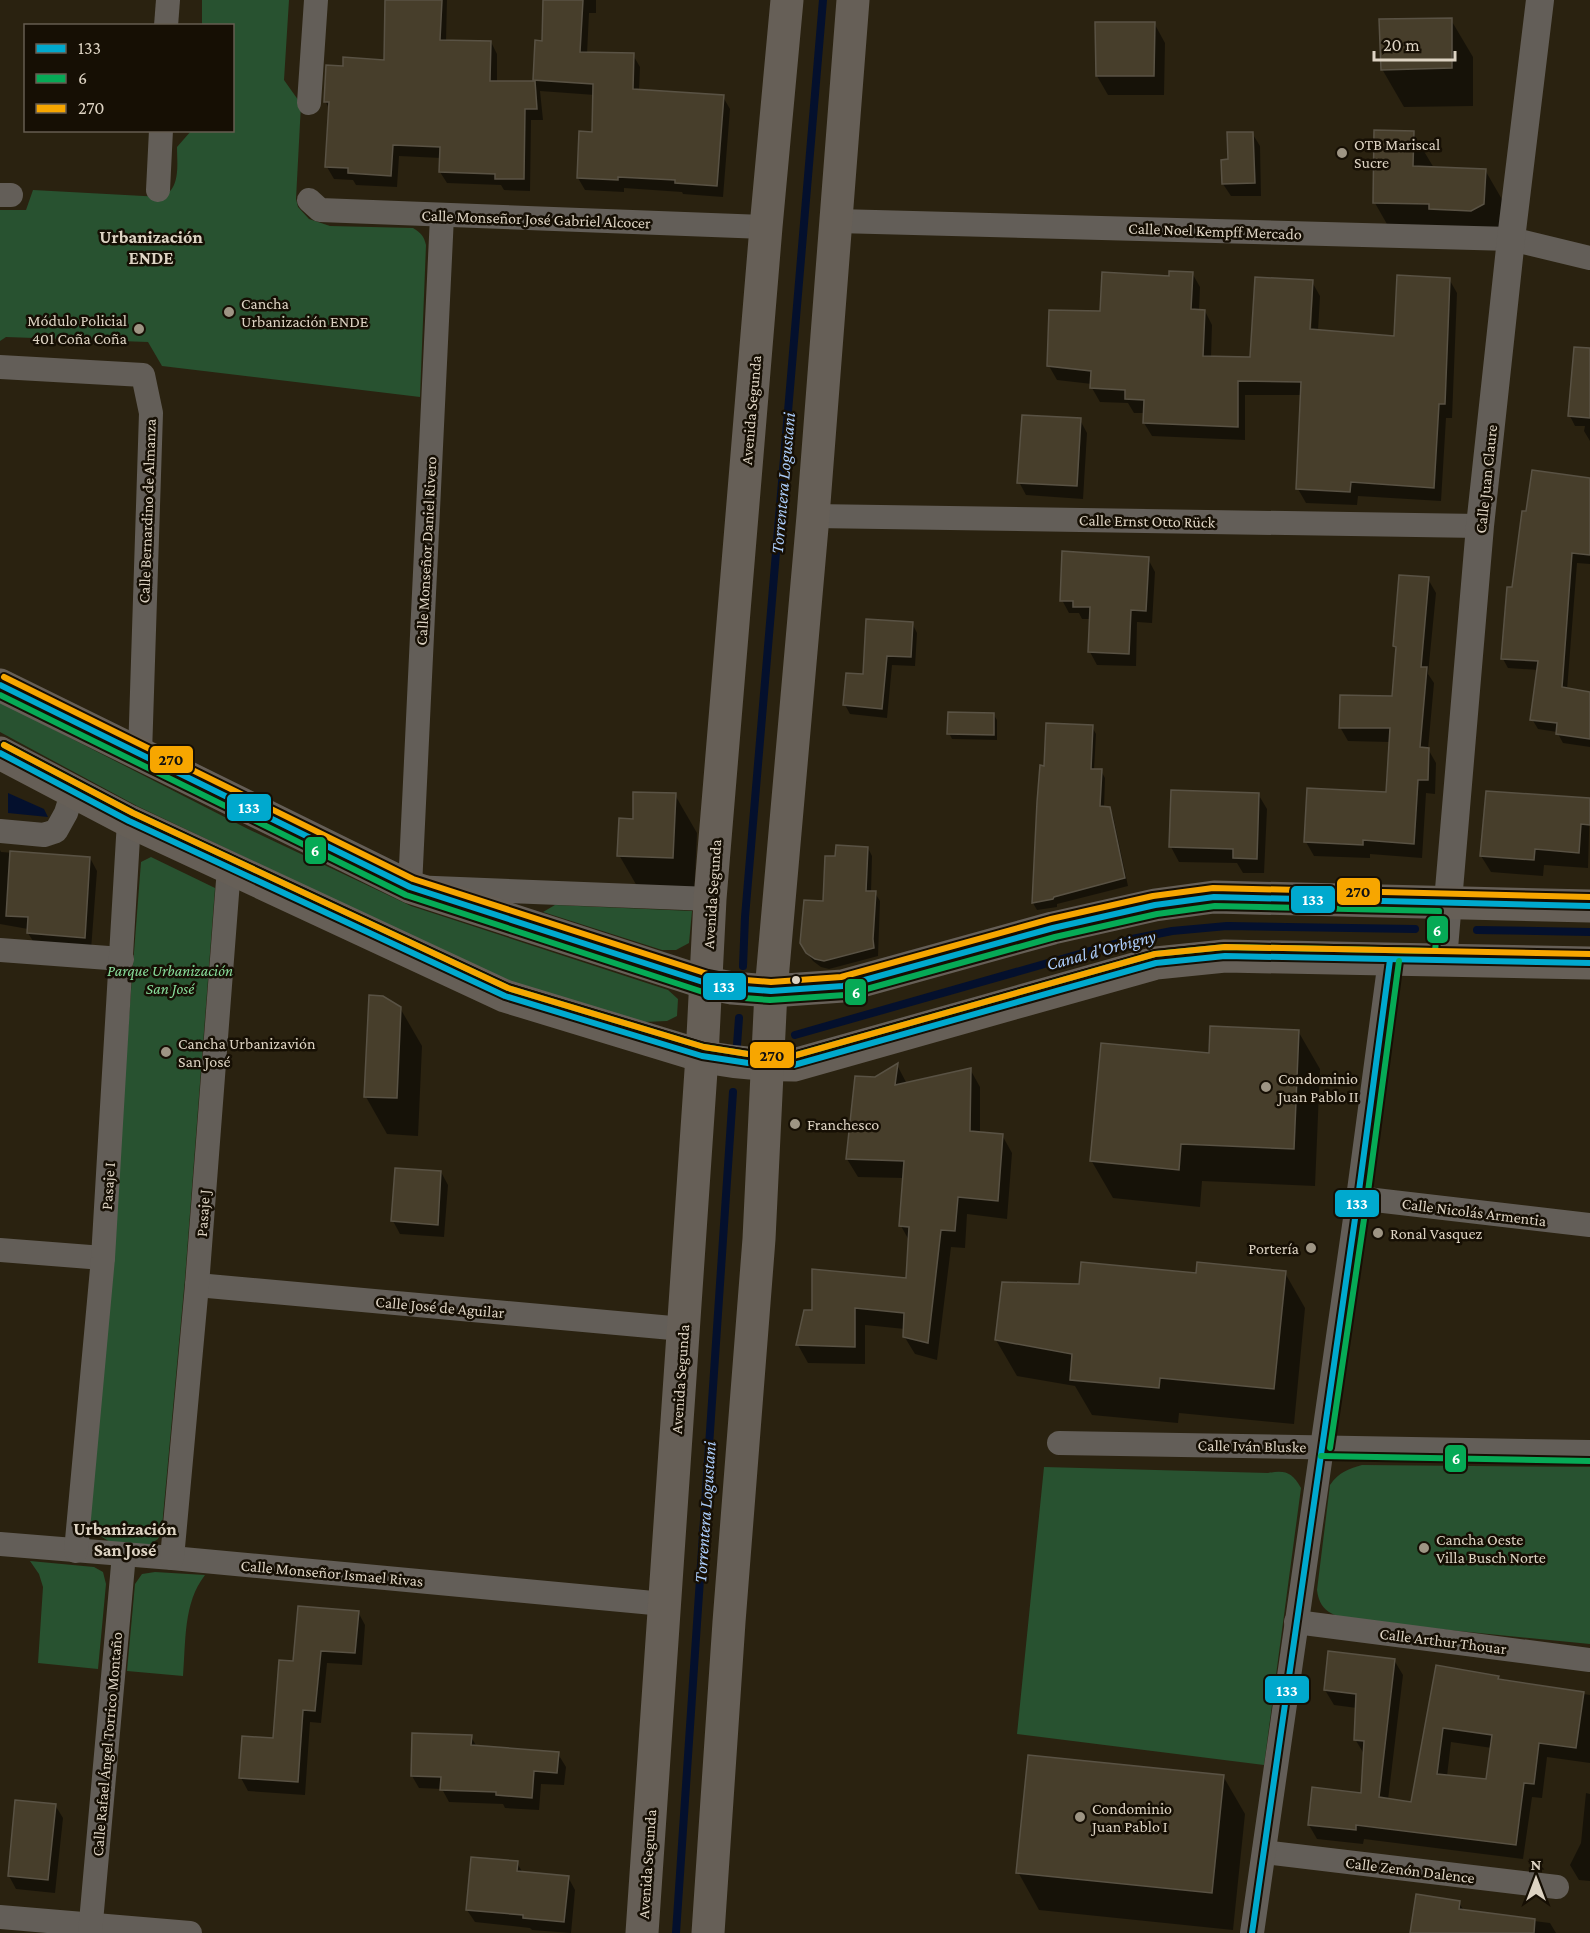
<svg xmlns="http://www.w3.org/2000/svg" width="1590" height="1933" font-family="'Crimson Pro',serif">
  <rect width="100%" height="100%" fill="#2a2210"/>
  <g fill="#285230">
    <path d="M202 0H289L284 80 301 104 296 199 298 207 309 219 330 226 413 228C421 233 424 236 426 245L420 397 162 366 148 342 6 337 0 341V210H26L33 190 162 197C181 189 177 164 177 147L191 131 232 130V26L202 25Z"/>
    <path d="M0 702 248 829 411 906 668 990 678 999 677 1016 667 1021 644 1022 514 985 137 806 0 732Z"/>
    <path d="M151 857 215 888 185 1278 162 1527 158 1539 147 1546 110 1542 102 1537 90 1520 141 862Z"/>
    <path d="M555 905 692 911 689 943 676 950H662L543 912Z"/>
    <path d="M1362 1465 1590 1467V1644L1359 1621C1337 1616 1320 1615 1317 1590L1330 1485C1339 1472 1348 1469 1362 1465Z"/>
    <path d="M1044 1467 1268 1473C1285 1470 1292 1472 1301 1488L1264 1765 1017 1734Z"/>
    <path d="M30 1561 94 1567 103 1572 106 1584 98 1669 38 1663 43 1587 39 1574Z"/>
    <path d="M155 1572 205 1575C183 1603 186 1642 183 1676L127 1671 135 1584 142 1574Z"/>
  </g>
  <path fill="#04102d" d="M8 793 44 809 48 817 8 813Z"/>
  <g fill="#0007" fill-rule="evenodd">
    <path d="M387 0H447L446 41 491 42 497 54V83L536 82 535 80 543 42 544 0H596V13H589L587 54 633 55 640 67 639 91 723 97 730 109 723 197 683 194 682 192 624 188V192L585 190 578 178 594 133 595 95 540 91 543 120H531L530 191 504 190 501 185 447 183 440 172 441 158 399 156 397 187 356 185 353 180 334 179 327 167 330 110 325 101 344 68 386 62Z"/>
    <path d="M1451 20 1473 57V106L1404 107 1382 69Z"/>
    <path d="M1154 23 1165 43 1164 95H1108L1097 76Z"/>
    <path d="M1252 133 1260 146 1261 196H1231L1223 184 1230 161Z"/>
    <path d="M1413 133 1434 168 1485 170 1507 208 1505 242 1396 240 1375 203Z"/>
    <path d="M1192 273 1200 287 1199 311H1205L1212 325 1211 357 1251 358 1312 282 1320 296 1318 331 1395 337 1449 279 1457 293 1452 418H1446L1441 501 1358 496 1357 505 1306 503 1298 489 1302 395H1245V440L1152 436 1144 423 1145 413H1134L1128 403 1100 402 1092 388V384L1057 380 1049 366 1101 313 1170 278ZM1310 293H1313L1311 337H1308Z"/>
    <path d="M1590 365V441L1584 431 1585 426H1575L1570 416Z"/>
    <path d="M1080 420 1087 433 1083 499 1026 495 1019 482Z"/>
    <path d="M1590 477V564L1577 563 1567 690 1590 693V747L1563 743 1557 732 1538 729 1532 719 1538 670 1508 668 1503 659 1527 513 1590 480Z"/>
    <path d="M1148 559 1155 572 1152 623 1137 622 1136 666 1097 665 1090 652 1091 619H1082L1079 613H1069L1062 600Z"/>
    <path d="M1428 579 1436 593 1428 674 1434 683 1428 749 1436 763 1435 794 1426 793 1422 858 1370 854V858L1314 856 1306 842 1388 793 1390 742 1348 741 1340 727 1394 697 1397 652 1394 646Z"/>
    <path d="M912 623 917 633 915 666 892 665 887 718 850 714 845 705 864 676Z"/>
    <path d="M993 714 997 720V740L952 739 949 733Z"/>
    <path d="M1092 727 1096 734 1094 770 1101 771 1105 778 1104 808H1109L1113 816 1128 886 1057 904V907L1037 910 1033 903 1039 802 1045 767Z"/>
    <path d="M1258 794 1267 809 1264 873H1243L1237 863 1179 862 1171 847Z"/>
    <path d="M675 795 697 833 694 895 641 893 619 855 634 820Z"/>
    <path d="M1590 800 1588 868 1544 865 1543 876 1491 872 1481 856Z"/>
    <path d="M868 848 872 856 871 892 875 893 880 901 878 956 829 969 821 967 813 961 806 951 825 903 837 858Z"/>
    <path d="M0 850 1 852 90 858 97 871 91 950 36 946 28 933V929L0 924Z"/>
    <path d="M400 1008 422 1046 418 1136 387 1134 366 1097Z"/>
    <path d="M1298 1031 1320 1069 1315 1186 1202 1181 1200 1207 1113 1198 1091 1160 1210 1055Z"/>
    <path d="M897 1065 907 1084 970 1069 980 1087V1134L1002 1135 1012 1153 1007 1219 967 1214 965 1248 951 1247 937 1360 915 1354 904 1336 905 1329 865 1325V1364L808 1363 798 1345 805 1311 813 1312 908 1279 910 1242 901 1226 904 1178 858 1177 847 1159 857 1077 875 1079Z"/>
    <path d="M441 1172 448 1185 444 1237 400 1234 393 1221Z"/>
    <path d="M1285 1273 1305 1308 1294 1424 1179 1413 1178 1423 1092 1415 1075 1386 1017 1376 996 1340 1080 1286 1197 1274Z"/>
    <path d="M358 1612 365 1625 362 1665 327 1663 321 1723 310 1722 305 1795 248 1791 241 1778 275 1740 294 1663Z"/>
    <path d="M1330 1653 1394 1660 1403 1675 1388 1800 1412 1803 1437 1666 1498 1677 1500 1681 1590 1695V1763L1547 1757 1542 1798 1532 1797 1523 1859 1364 1839 1363 1844 1317 1839 1309 1825 1362 1794 1364 1754 1355 1739 1357 1708 1334 1705 1325 1690ZM1451 1742 1492 1748 1487 1781 1447 1776Z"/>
    <path d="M471 1737 477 1747 558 1754 566 1767 564 1785 541 1784 539 1810 505 1808 503 1804 449 1802 442 1789 419 1788 412 1776Z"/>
    <path d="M1223 1776 1245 1814 1233 1930 1039 1910 1018 1872Z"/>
    <path d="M1586 1793 1590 1794V1881L1579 1880 1570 1865 1581 1843Z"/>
    <path d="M55 1805 63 1818 55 1893 16 1889 9 1876Z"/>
    <path d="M517 1863 523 1873 568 1877 575 1890 571 1933 532 1930 530 1928 475 1922 467 1910Z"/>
    <path d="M1459 1903 1465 1912 1550 1923 1556 1933H1412Z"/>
  </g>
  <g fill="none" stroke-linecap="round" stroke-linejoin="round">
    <g stroke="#04102d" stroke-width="8">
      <path d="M1477 930 1590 932"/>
      <path d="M743 966 745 917 823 0"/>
      <path d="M795 1035 1132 939 1172 931 1227 926 1415 929"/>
      <path d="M737 1045 739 1018"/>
      <path d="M676 1933 733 1092"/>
    </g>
  </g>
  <g fill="#473e2b" stroke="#595244" stroke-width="1.5" fill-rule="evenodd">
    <path d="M385 0H442L440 40 491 41 490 81H535L537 109H525L524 179H495V174L439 172 440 147 393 145 391 176 348 173V168L325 167 329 102H324L326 65 343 66V57L384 60Z"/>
    <path d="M543 0H583L580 52 634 53 633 89 724 95 717 186 675 183V180L618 177V180L577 178 579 131 592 132 593 84 533 80 535 40 542 41Z"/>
    <path d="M1452 18V68L1381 70 1379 19Z"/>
    <path d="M1095 22H1155L1154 76H1096Z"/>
    <path d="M1374 130 1414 131 1413 166 1486 169 1484 204 1471 211 1429 209V204L1373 203Z"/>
    <path d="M1227 132H1253L1255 183 1222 184 1221 160 1228 159Z"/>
    <path d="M1169 271 1193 272 1191 309 1205 310 1203 356 1250 357 1255 277 1313 280 1310 329 1394 336 1397 275 1450 278 1445 404H1439L1434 488 1351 482 1350 492 1296 489 1301 382 1238 381V427L1143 423 1144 400 1125 399V390L1090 388 1091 371 1047 366 1049 310 1100 311 1102 272 1169 276Z"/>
    <path d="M1574 347 1590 348V418L1568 416Z"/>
    <path d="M1022 415 1081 418 1077 486 1017 483Z"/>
    <path d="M1532 470 1590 478V555L1572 553 1562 687 1590 692V739L1556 734 1557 723 1530 720 1538 661 1501 659 1507 587H1512L1522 511H1526Z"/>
    <path d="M1062 551 1149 557 1146 611 1131 610 1129 654 1088 652 1090 607H1073V601H1060Z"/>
    <path d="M1399 575 1429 577 1421 667H1427L1420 747 1429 748 1428 780H1418L1414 844 1363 840V845L1304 842 1307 788 1386 792 1390 728H1339L1340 695 1392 696 1396 647 1393 646Z"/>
    <path d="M866 619 913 622 911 657 887 656 882 709 843 705 846 673 863 674Z"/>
    <path d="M948 712 994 713V735L947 734Z"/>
    <path d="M1046 723 1093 725 1091 769H1102L1100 806 1110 807 1125 878 1054 897 1053 899 1032 903 1037 802 1040 765 1044 766Z"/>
    <path d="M1171 790 1259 793 1257 859 1233 858V849L1169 847Z"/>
    <path d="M1486 791 1590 798V825L1581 824 1579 853 1535 849 1534 860 1480 856Z"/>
    <path d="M633 792 676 793 673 858 617 856 619 818 633 819Z"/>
    <path d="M836 845 868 847 866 891H876L873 939 874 948 824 961 815 959 806 953 800 943 804 900 823 901 825 856H835Z"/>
    <path d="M10 851 90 857 85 938 27 933 28 917 6 916Z"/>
    <path d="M369 995 383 996 401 1007 397 1098 364 1097Z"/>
    <path d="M1210 1026 1299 1030 1294 1149 1181 1144 1179 1170 1090 1161 1101 1043 1209 1053Z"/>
    <path d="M898 1063 895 1085 971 1068 970 1131 1003 1134 998 1201 958 1197 955 1231 941 1230 928 1343 903 1337 904 1313 855 1308V1347L796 1345 804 1310H812V1269L906 1278 909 1227 899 1226 904 1161 846 1159 855 1076 875 1077Z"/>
    <path d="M395 1168 441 1171 438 1225 391 1221Z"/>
    <path d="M1081 1262 1196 1273 1197 1262 1286 1271 1274 1389 1160 1378 1159 1388 1070 1380 1072 1354 995 1340 1002 1282 1079 1284Z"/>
    <path d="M298 1606 359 1611 355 1653 321 1651 315 1711 303 1710 298 1782 239 1778 242 1736 273 1738 279 1660 293 1661Z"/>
    <path d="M1328 1651 1395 1659 1379 1797 1411 1802 1436 1665 1499 1676 1498 1679 1584 1692 1576 1748 1539 1743 1534 1784 1524 1783 1516 1845 1356 1825V1830L1308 1825 1312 1787 1361 1793 1364 1741 1354 1740 1356 1694 1324 1690ZM1443 1728 1492 1735 1486 1779 1437 1774Z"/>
    <path d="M412 1733 472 1735 471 1745 559 1752 557 1773 534 1771 532 1798 496 1795V1792L440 1790 441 1777 411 1776Z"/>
    <path d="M1028 1755 1224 1775 1212 1893 1016 1873Z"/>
    <path d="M15 1800 56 1804 48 1880 8 1876Z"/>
    <path d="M471 1857 518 1861 517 1871 569 1876 564 1922 523 1918V1915L466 1910Z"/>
    <path d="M1416 1894 1460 1901 1459 1909 1535 1919 1534 1933H1410Z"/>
  </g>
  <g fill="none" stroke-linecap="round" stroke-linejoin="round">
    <g stroke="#635e58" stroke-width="24">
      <path d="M166 26 168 0"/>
      <path d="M309 103 316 0"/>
      <path d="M158 190 161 130"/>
      <path d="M0 195H11"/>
      <path d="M309 200 320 210 766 227"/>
      <path d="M442 216 410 887 710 899"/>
      <path d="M837 221 1511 239 1590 258"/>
      <path d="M0 367 143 375 151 413 140 754"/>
      <path d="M813 516 1480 526"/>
      <path d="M0 831 44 835 56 831 66 813 73 791"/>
      <path d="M0 950 122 959"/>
      <path d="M1358 1198 1590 1225"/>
      <path d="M0 1250 103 1258"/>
      <path d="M197 1285 683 1329"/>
      <path d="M1059 1443 1590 1452"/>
      <path d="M0 1544 172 1558 664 1604"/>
      <path d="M76 1551 103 1258 129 821"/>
      <path d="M172 1558 197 1285 229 868"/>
      <path d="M1296 1622 1590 1660"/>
      <path d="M1264 1852 1557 1887"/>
      <path d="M0 1917 190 1933"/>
      <path d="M90 1933 124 1554"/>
      <path d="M1252 1933 1358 1198 1390 960"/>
    </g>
    <path stroke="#635e58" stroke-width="28" d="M1443 960 1480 526 1511 239 1540 0"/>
    <g stroke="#665f57" stroke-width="33">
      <path d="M0 685 410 887 706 983 732 988 771 991 843 986 1053 928 1155 905 1214 897 1590 906"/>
      <path d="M0 753 129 821 505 996 702 1056C733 1063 762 1065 794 1065L1156 963 1225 956 1590 963"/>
      <path d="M642 1933 702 1056 710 899 766 227 787 0"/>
      <path d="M708 1933 729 1622 759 1239 771 991 813 516 853 0"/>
    </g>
    <defs>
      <g id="bus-1">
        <path d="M0 685 410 887 706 983 732 988 771 991 843 986 1053 928 1155 905 1214 897 1590 906"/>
        <path d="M0 753 129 821 505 996 702 1056 748 1063 794 1065 1156 963 1225 956 1590 963"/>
        <path d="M1252 1933 1358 1198 1390 960"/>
      </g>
      <g id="bus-2">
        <path d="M0 695 406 895 703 992 731 997 770 1000 845 995 1055 937 1157 914 1215 906 1439 911 1435 951 1225 947 1155 954 793 1056 748 1054 704 1047 508 988 133 813 4 745"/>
        <path d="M1330 1448 1367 1199 1399 961"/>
        <path d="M1321 1456 1590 1461"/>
      </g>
      <g id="bus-3">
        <path d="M4 677 413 879 708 974 733 979 771 982 841 977 1051 919 1153 896 1213 888 1590 897"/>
        <path d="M4 745 133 813 508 988 704 1047 748 1054 793 1056 1155 954 1225 947 1590 954"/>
      </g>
    </defs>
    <use href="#bus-1" stroke="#160f04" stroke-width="10"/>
    <use href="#bus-2" stroke="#160f04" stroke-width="10"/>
    <use href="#bus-3" stroke="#160f04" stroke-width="10"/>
    <use href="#bus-1" stroke="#00a9ce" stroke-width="6"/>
    <use href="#bus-2" stroke="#06aa56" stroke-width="6"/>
    <use href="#bus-3" stroke="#f7a600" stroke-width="6"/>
  </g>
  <g fill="#9e9584" stroke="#160f04" stroke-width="2">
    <circle cx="1342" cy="153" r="6"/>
    <circle cx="229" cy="312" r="6"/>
    <circle cx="139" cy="329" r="6"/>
    <circle cx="166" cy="1052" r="6"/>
    <circle cx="1266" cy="1087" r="6"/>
    <circle cx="795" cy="1124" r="6"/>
    <circle cx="1378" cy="1233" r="6"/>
    <circle cx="1311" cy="1248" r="6"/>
    <circle cx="1424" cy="1548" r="6"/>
    <circle cx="1080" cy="1817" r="6"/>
  </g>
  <circle fill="#ddd3c3" stroke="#160f04" stroke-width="2" cx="796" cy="980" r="5"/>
  <g text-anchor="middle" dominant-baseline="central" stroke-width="5" stroke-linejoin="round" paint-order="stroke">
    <g font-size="16" fill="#ddd3c3" stroke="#160f04" text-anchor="start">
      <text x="1354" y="144">OTB Mariscal<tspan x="1354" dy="18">Sucre</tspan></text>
      <text x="241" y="303">Cancha<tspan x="241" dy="18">Urbanización ENDE</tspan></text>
      <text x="127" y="320" text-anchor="end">Módulo Policial<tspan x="127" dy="18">401 Coña Coña</tspan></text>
      <text x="178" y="1043">Cancha Urbanizavión<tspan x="178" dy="18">San José</tspan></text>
      <text x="1278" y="1078">Condominio<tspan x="1278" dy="18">Juan Pablo II</tspan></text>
      <text x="807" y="1124">Franchesco</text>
      <text x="1390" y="1233">Ronal Vasquez</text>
      <text x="1299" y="1248" text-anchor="end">Portería</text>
      <text x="1436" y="1539">Cancha Oeste<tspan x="1436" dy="18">Villa Busch Norte</tspan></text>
      <text x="1092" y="1808">Condominio<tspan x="1092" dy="18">Juan Pablo I</tspan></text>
    </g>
    <g font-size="16" fill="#ddd3c3" stroke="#160f04">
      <text transform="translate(536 219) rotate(2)">Calle Monseñor José Gabriel Alcocer</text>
      <text transform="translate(1215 231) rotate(2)">Calle Noel Kempff Mercado</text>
      <text transform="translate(751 410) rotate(-85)">Avenida Segunda</text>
      <text transform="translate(1486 479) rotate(-84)">Calle Juan Claure</text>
      <text transform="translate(147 511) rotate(-88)">Calle Bernardino de Almanza</text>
      <text transform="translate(1147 521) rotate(1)">Calle Ernst Otto Rück</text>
      <text transform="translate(426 551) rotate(-87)">Calle Monseñor Daniel Rivero</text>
      <text transform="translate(712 894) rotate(-86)">Avenida Segunda</text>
      <text transform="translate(108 1186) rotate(-86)">Pasaje I</text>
      <text transform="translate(1474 1212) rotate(7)">Calle Nicolás Armentia</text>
      <text transform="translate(203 1213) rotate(-86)">Pasaje J</text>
      <text transform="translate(440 1307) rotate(5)">Calle José de Aguilar</text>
      <text transform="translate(680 1379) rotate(-86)">Avenida Segunda</text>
      <text transform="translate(1252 1446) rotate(1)">Calle Iván Bluske</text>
      <text transform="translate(332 1573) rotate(5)">Calle Monseñor Ismael Rivas</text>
      <text transform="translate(1443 1641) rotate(7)">Calle Arthur Thouar</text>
      <text transform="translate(107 1744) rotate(-85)">Calle Rafael Ángel Torrico Montaño</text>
      <text transform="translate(647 1864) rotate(-86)">Avenida Segunda</text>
      <text transform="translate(1410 1870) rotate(7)">Calle Zenón Dalence</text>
    </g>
    <g font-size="16" font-style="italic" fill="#87dc9a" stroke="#160f04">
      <text x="170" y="970">Parque Urbanización<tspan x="170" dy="18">San José</tspan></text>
    </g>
    <g font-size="18" font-weight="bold" fill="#ddd3c3" stroke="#160f04">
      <text x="151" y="237">Urbanización<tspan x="151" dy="21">ENDE</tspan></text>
      <text x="125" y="1529">Urbanización<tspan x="125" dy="21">San José</tspan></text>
    </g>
    <g font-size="18" font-style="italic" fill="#abccfa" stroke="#160f04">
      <text transform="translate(783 483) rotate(-85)">Torrentera Logustani</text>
      <text transform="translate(1101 950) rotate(-15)">Canal d'Orbigny</text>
      <text transform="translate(705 1512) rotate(-86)">Torrentera Logustani</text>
    </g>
  </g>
  <g stroke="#160f04" stroke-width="2">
    <rect x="149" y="745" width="45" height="29" rx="6" fill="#f7a600"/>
    <rect x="226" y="793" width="46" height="29" rx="6" fill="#00a9ce"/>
    <rect x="304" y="836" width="23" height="29" rx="6" fill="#06aa56"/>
    <rect x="1336" y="877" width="45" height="29" rx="6" fill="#f7a600"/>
    <rect x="1290" y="885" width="46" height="29" rx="6" fill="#00a9ce"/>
    <rect x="1426" y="915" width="23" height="29" rx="6" fill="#06aa56"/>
    <rect x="702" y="972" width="45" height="29" rx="6" fill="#00a9ce"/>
    <rect x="844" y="978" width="23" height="28" rx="6" fill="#06aa56"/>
    <rect x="749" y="1041" width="46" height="28" rx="6" fill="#f7a600"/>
    <rect x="1334" y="1189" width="46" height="29" rx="6" fill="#00a9ce"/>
    <rect x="1444" y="1444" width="23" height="29" rx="6" fill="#06aa56"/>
    <rect x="1264" y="1675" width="46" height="29" rx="6" fill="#00a9ce"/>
  </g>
  <g font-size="16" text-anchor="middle" font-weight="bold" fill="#fff">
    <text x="249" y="813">133</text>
    <text x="315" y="856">6</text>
    <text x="1313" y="905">133</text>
    <text x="1437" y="936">6</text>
    <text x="724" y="992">133</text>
    <text x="856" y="998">6</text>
    <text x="1357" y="1209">133</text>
    <text x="1456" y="1464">6</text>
    <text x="1287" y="1696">133</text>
  </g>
  <g font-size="16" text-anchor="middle" font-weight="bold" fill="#111">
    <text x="171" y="765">270</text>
    <text x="1358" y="897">270</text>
    <text x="772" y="1061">270</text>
  </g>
  <rect x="24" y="24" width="210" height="108" fill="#160f04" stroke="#665d50" stroke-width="1.5"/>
  <rect x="36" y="44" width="30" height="9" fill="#00a9ce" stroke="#665d50" stroke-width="1.5"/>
  <text x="78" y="54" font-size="18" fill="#ddd3c3">133</text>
  <rect x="36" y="74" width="30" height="9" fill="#06aa56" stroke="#665d50" stroke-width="1.5"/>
  <text x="78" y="84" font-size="18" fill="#ddd3c3">6</text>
  <rect x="36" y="104" width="30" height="9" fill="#f7a600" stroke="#665d50" stroke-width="1.5"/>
  <text x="78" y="114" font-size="18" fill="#ddd3c3">270</text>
  <g transform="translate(1536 1879)" stroke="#160f04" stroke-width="4.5" paint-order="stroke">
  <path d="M0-4.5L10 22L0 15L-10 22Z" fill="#ddd3c3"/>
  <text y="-9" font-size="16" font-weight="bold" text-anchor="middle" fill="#ddd3c3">N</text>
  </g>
  <path d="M1374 51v9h81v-9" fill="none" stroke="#ddd3c3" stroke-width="3"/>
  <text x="1383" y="51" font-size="18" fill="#ddd3c3" stroke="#160f04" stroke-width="4.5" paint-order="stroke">20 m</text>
</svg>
